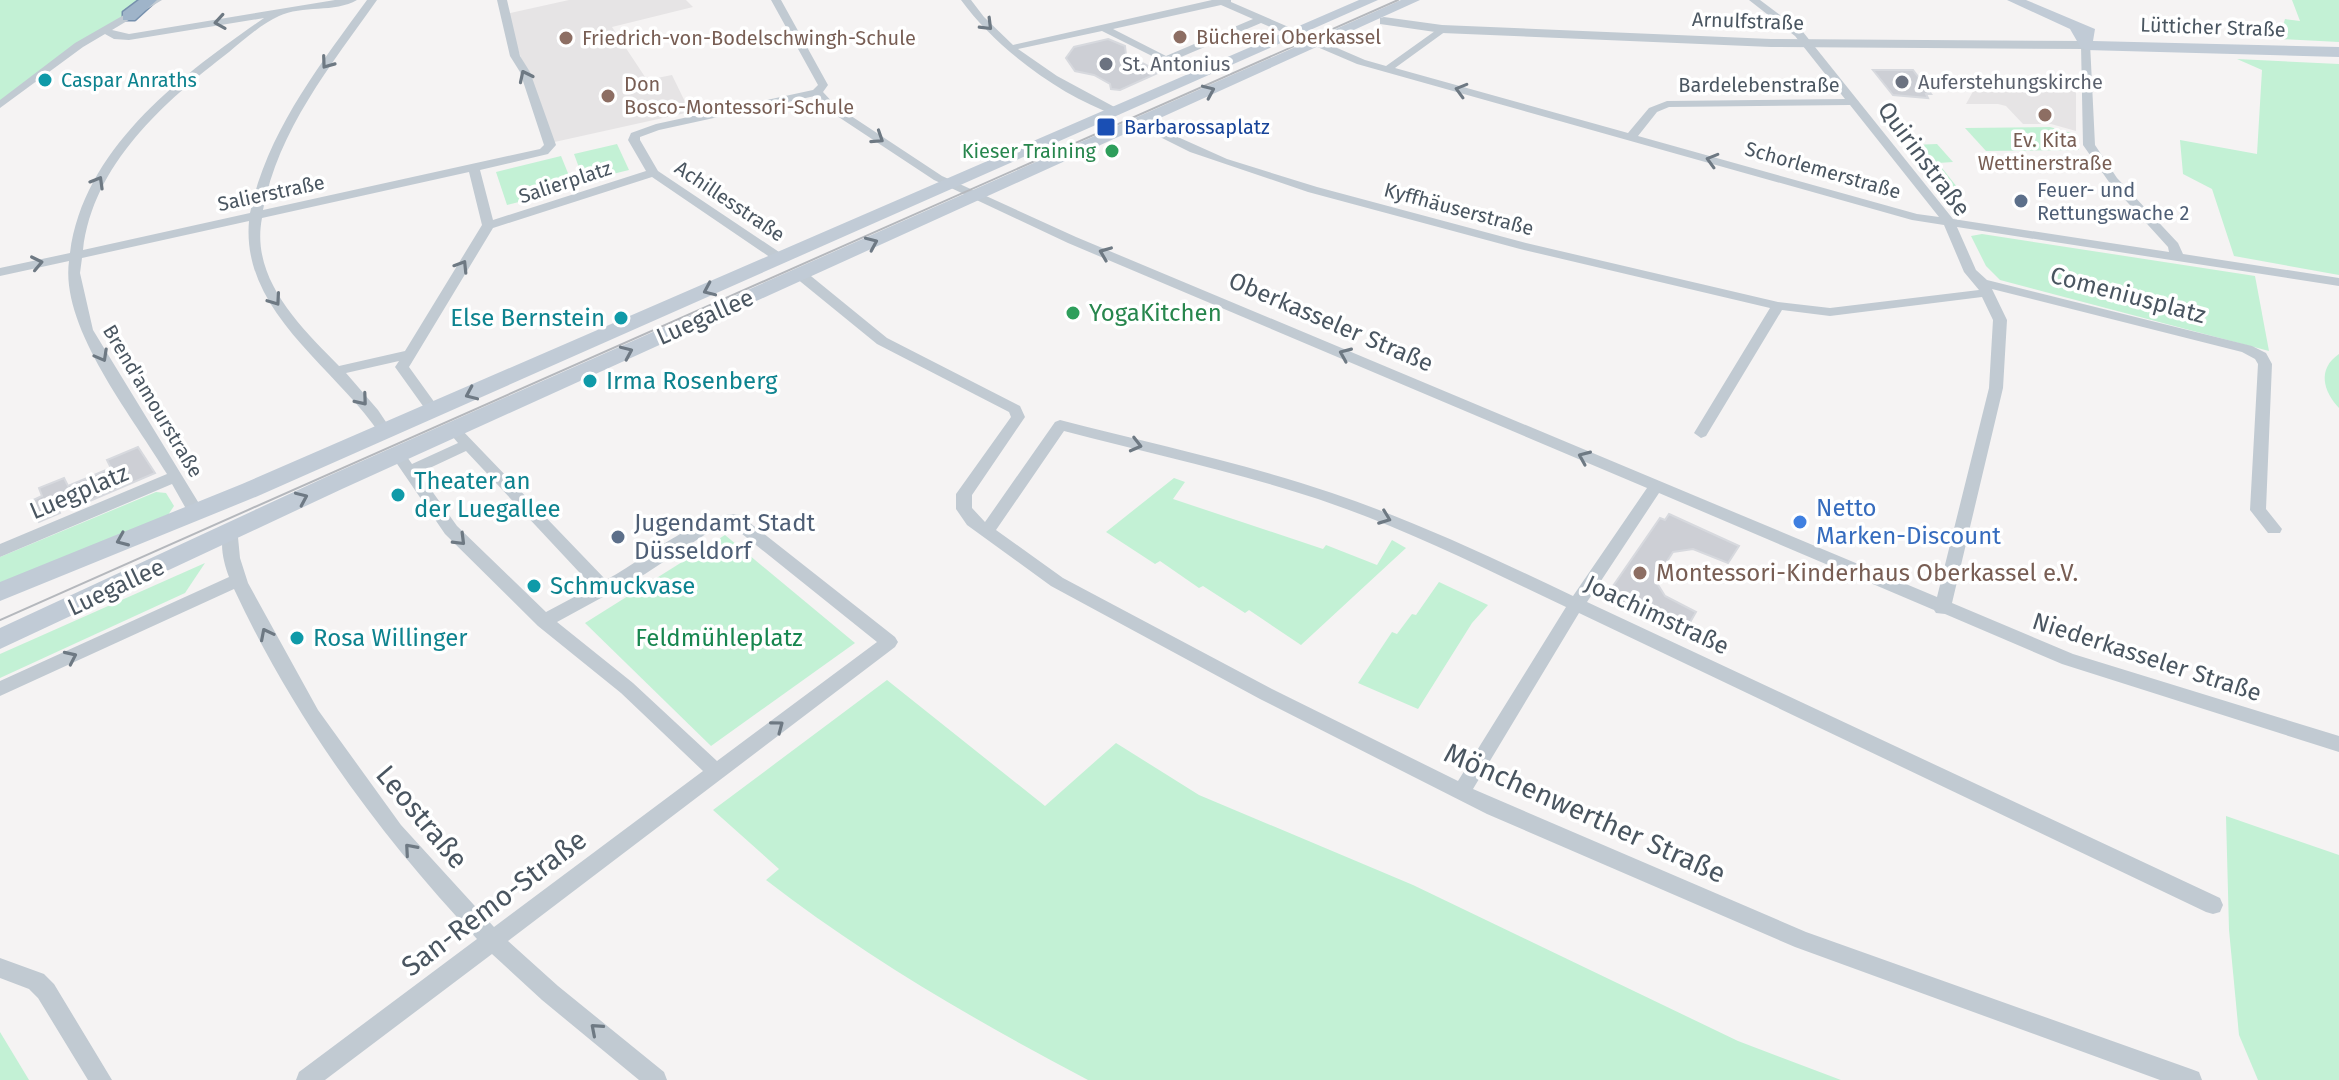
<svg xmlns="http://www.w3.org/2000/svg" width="2339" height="1080" font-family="'Fira Sans',sans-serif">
  <rect width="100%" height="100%" fill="#f5f3f3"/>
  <g fill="#e6e4e5">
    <path d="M569 0H686L693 7 612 27 647 80 672 75 690 112 550 143 506 14Z"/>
    <path d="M1976 86 2076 88V131L2051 124H2023L2006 106 1998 104H1966Z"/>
  </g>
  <g fill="#c3f1d5">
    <path d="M0 0H151L74 45 0 101Z"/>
    <path d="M2292 0H2339V42L2279 39 2285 19 2300 21Z"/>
    <path d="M2237 59 2339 64V275L2234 256 2212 189 2183 174 2180 140 2257 154 2262 70Z"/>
    <path d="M2050 127 2075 134 2079 150 1986 151 1965 128Z"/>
    <path d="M617 144 629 170 584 181 574 154Z"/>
    <path d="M1937 144 1953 162 1938 163 1961 192H1949L1911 145Z"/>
    <path d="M561 156 574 188 507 205 496 172Z"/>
    <path d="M1982 234 2255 276 2269 351 2000 280 1986 266 1971 236Z"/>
    <path d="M2339 354V408C2323 391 2317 369 2339 354Z"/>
    <path d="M1174 478 1185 482 1173 499 1323 549 1326 545 1377 565 1392 540 1406 548 1301 645 1249 610 1245 613 1203 586 1199 588 1160 561 1155 564 1106 532Z"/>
    <path d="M156 492 166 493 174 506 168 515 0 585V557Z"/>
    <path d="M725 535 855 643 711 746 585 623Z"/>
    <path d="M205 563 185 593 0 678V654Z"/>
    <path d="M1439 582 1488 605 1472 623 1418 709 1358 683 1392 632 1397 634 1412 614 1416 615Z"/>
    <path d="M887 680 1045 806 1116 743 1199 795 1413 885 1738 1041 1841 1080H1088C976 1021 867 958 766 880L779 869 713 810Z"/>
    <path d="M2226 816 2339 855V1080H2258L2239 1035 2229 930Z"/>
    <path d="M0 1032 29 1080H0Z"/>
  </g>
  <g fill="#cdcfd5" stroke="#d7d9de" stroke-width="2">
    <path d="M1108 39 1125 46 1126 55 1160 72 1120 90 1111 89 1110 84 1094 75 1075 71 1066 58 1074 47Z"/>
    <path d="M1873 70H1913L1931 94H1926L1928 98 1893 95Z"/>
    <path d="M138 447 155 473 78 506 57 505 60 513 39 522 31 501 42 496 39 488 64 478 68 486 111 468 107 460Z"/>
    <path d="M1669 514 1739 546 1728 563 1693 549 1673 552 1655 580 1665 596 1696 612 1685 631H1679L1612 598 1616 592 1611 589 1660 518 1665 520Z"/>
  </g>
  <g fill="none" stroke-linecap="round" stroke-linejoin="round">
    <defs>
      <path id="trunk" d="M139 0H157L135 20H123V12Z"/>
    </defs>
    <use href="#trunk" stroke="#7690ad" stroke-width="3"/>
    <g fill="#c1cad2" fill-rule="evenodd">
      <path d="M150 0H162L112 30 129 34 335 0H357C335 13 302 5 279 16 261 24 244 40 229 52 164 102 93 164 83 250L250 213C267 132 319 66 367 0H377C331 65 278 130 263 210L540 149 544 145 520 72 510 56 497 0H507L520 56 530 72 556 145 548 154 480 170 493 220 646 171 628 140 631 133 656 124 813 90 818 85 771 0H781L828 85 823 92 836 106 942 176 1076 237 1937 597 1989 388 1993 320 1982 297 1830 316 1782 310 1706 436 1701 438 1694 433 1770 308 1520 249 1308 192 1190 152 1132 123 1142 121 1227 159 1317 187 1526 243 1778 302 1830 308 1979 290 1964 272 1944 225 1912 220 1357 64 1261 23 1174 60 1202 74 1203 76 1198 79 1102 31 1018 49 1057 76 1120 110V114L1116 115C1060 96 996 48 961 0H971L984 17 1013 45 1212 0H1231V2L1365 60 1386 66 1442 26 1446 27V31L1395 68 1628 133 1649 108 1667 101 1845 99 1795 36 1749 0H1760L1803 32 1953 219 2169 252 2168 247 2109 182 2083 145 2081 45 2090 43 2095 145 2117 178 2178 243 2183 254 2339 278V286L1957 227 1976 270 1987 280 2252 346 2266 353 2272 364 2266 509 2282 529 2280 533H2268L2250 510 2258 364 2255 359 2242 352 1992 289 2007 320 2003 388 1952 603 2073 654 2339 736V752L2062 664 1945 614 1936 613 1934 610 1659 493 1587 602 2220 898 2223 905 2220 912 2213 914 2206 912 1579 613 1473 789 1806 932 2191 1069 2199 1072 2202 1080H2160L1795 947 1487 814 1260 699 1051 586 967 525 956 509V494L1011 417 1009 412 877 344 796 278V272H806L887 338 1020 406 1025 417 972 495V508L985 522 1055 422 1060 420C1150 443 1243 463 1332 493 1415 521 1493 558 1573 596L1647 488 1068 243 934 180 828 110 815 96 659 130 640 137V140L658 171 785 256V262H777L652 177 493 228 409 367 440 410 438 413H428L395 367 399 361 346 373 378 410 392 431 385 436 380 434C334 366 241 312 249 221L82 258 80 273 93 330 203 510 201 514H189L172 484 0 557V544L167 474C133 417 60 328 69 261L0 276V268L70 253C84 147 182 75 264 18L129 40 114 39 105 34 83 47 0 108V100L75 43ZM1221 5 1253 19 1166 56 1113 29ZM1850 105 1939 217 1917 214 1638 136 1657 112 1669 107ZM469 172 482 225 405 351 339 366C301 327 250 279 262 218ZM1064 431C1149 453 1235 472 1318 499 1404 528 1484 568 1566 607L1458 781 1272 689 1063 578 996 530Z"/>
      <path d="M454 425 459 427 606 580C637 564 708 507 740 515L895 637 898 642 895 647 508 941 558 986 664 1072 667 1080H639L542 1000 492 954 325 1080H296L299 1072 477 939C379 834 295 720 234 589L0 696V681L229 577C223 561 219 543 225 527H237L240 558 248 583 318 710 401 825 494 927 703 771 621 693 538 626 445 534 391 455 393 451H403L412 464 458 443 447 430ZM466 451 593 587 546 612 457 526 419 473ZM731 525 877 642 717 761 633 683 557 622 645 574 715 528Z"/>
      <path d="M0 958 44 974 54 984 112 1080H88L38 998 29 989 0 978Z"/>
    </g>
    <path fill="#c1cad2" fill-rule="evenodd" d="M1384 17 1442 25 1771 39 2086 41 2092 45 2086 49 1771 47 1442 33 1380 24V18Z"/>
    <g fill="#c1cbd6" fill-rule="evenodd">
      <path d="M1359 0H1378L258 496 0 601V582L242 484Z"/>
      <path d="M1401 0H1420L342 489 0 649V628L326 477Z"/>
      <path d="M2007 0H2026L2095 29 2093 41 2339 47V57L2086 50 2081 48 2070 29Z"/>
    </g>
    <use href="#trunk" fill="#9fb4c9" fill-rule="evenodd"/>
    <path stroke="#b5b8bd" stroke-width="2" d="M0 620 1398 0"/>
  </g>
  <defs><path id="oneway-chevron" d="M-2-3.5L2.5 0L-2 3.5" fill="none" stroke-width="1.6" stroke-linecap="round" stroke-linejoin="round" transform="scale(2)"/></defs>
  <g stroke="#6e7983">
    <use href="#oneway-chevron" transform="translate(220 22) rotate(171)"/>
    <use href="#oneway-chevron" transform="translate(987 25) rotate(45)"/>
    <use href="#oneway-chevron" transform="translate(327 63) rotate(126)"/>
    <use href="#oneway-chevron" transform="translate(525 76) rotate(-116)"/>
    <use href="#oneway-chevron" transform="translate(1461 90) rotate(-164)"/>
    <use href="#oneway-chevron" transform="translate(878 138) rotate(33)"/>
    <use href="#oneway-chevron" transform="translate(1712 160) rotate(-164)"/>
    <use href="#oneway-chevron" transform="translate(98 182) rotate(-60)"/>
    <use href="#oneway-chevron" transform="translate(1105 253) rotate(-158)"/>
    <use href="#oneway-chevron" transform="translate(37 263) rotate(-12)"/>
    <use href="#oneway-chevron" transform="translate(462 266) rotate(-58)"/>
    <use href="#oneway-chevron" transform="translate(275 300) rotate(55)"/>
    <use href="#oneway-chevron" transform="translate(1345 354) rotate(-157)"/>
    <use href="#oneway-chevron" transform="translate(102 356) rotate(61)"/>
    <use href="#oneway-chevron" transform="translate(362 400) rotate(50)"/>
    <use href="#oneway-chevron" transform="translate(1136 445) rotate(14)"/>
    <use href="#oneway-chevron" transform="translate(1584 457) rotate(-157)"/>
    <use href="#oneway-chevron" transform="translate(1385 518) rotate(21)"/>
    <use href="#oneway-chevron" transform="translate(460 540) rotate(45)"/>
    <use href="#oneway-chevron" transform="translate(266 634) rotate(-117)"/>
    <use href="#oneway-chevron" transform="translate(71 657) rotate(-25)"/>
    <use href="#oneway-chevron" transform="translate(778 726) rotate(-37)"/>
    <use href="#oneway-chevron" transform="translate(410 849) rotate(-131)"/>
    <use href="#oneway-chevron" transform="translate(596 1029) rotate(-139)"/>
  </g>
  <g stroke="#6e7984">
    <use href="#oneway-chevron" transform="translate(1209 91) rotate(-24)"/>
    <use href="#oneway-chevron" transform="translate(872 243) rotate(-24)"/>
    <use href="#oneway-chevron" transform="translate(709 290) rotate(156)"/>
    <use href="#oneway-chevron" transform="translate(627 352) rotate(-24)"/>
    <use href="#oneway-chevron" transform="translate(471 394) rotate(156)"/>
    <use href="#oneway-chevron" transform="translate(302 498) rotate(-24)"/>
    <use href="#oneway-chevron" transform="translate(122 540) rotate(157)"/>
  </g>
  <g fill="#8d6e63" stroke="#fff" stroke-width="3">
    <circle cx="1180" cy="37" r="8"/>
    <circle cx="566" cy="38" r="8"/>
    <circle cx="608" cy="96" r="8"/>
    <circle cx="2045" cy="115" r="8"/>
    <circle cx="1640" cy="573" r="8"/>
  </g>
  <g fill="#6b7280" stroke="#fff" stroke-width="3">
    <circle cx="1106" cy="64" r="8"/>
    <circle cx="1902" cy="82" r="8"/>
  </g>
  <g fill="#0f9aa8" stroke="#fff" stroke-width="3">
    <circle cx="45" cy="80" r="8"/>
    <circle cx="621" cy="318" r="8"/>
    <circle cx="590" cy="381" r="8"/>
    <circle cx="398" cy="495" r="8"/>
    <circle cx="534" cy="586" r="8"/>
    <circle cx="297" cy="638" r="8"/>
  </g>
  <rect fill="#1a4fb4" stroke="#fff" stroke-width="3" x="1096" y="117" width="20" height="20" rx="4"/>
  <g fill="#2e9e5b" stroke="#fff" stroke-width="3">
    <circle cx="1112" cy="151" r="8"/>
    <circle cx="1073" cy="313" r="8"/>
  </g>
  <g fill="#5c6f8a" stroke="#fff" stroke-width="3">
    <circle cx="2021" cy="201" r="8"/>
    <circle cx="618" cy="537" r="8"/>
  </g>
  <circle fill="#3f7fe0" stroke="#fff" stroke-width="3" cx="1800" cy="522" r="8"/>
  <g text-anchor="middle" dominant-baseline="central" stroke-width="7" stroke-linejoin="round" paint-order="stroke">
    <g font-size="20" fill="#4a5661" stroke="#fff">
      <text transform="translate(1748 21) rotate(2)">Arnulfstraße</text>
      <text transform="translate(2213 27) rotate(2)">Lütticher Straße</text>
      <text x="1759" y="85">Bardelebenstraße</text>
      <text transform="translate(1823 170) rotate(16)">Schorlemerstraße</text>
      <text transform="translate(565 182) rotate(-18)">Salierplatz</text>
      <text transform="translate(271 193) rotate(-12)">Salierstraße</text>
      <text transform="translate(730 201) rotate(34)">Achillesstraße</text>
      <text transform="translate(1459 209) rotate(15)">Kyffhäuserstraße</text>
      <text transform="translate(153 401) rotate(59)">Brend'amourstraße</text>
    </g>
    <g font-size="20" fill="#785e54" stroke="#fff" text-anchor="start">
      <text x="1196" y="37">Bücherei Oberkassel</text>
      <text x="582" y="38">Friedrich-von-Bodelschwingh-Schule</text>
      <text x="624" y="84">Don<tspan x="624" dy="23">Bosco-Montessori-Schule</tspan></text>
      <text x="2045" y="140" text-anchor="middle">Ev. Kita<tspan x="2045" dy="23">Wettinerstraße</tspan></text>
    </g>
    <g font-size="20" fill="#5b616d" stroke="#fff" text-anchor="start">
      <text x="1122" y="64">St. Antonius</text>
      <text x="1918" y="82">Auferstehungskirche</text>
    </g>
    <g font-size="20" fill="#0d838f" stroke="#fff" text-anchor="start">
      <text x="61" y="80">Caspar Anraths</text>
    </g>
    <g font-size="20" fill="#164399" stroke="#fff" text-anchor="start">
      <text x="1124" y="127">Barbarossaplatz</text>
    </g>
    <g font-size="20" fill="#27864d" stroke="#fff" text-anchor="end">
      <text x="1096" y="151">Kieser Training</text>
    </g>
    <g font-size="20" fill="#4e5e75" stroke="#fff" text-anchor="start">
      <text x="2037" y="190">Feuer- und<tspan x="2037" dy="23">Rettungswache 2</tspan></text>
    </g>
    <g font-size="24" fill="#4a5661" stroke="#fff">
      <text transform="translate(1924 159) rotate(53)">Quirinstraße</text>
      <text transform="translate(2128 295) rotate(15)">Comeniusplatz</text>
      <text transform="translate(705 317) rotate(-24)">Luegallee</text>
      <text transform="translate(1331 322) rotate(23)">Oberkasseler Straße</text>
      <text transform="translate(79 492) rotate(-23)">Luegplatz</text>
      <text transform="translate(116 587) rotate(-25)">Luegallee</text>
      <text transform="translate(1657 615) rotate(25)">Joachimstraße</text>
      <text transform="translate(2147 657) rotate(18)">Niederkasseler Straße</text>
    </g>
    <g font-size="24" fill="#27864d" stroke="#fff" text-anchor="start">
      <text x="1089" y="313">YogaKitchen</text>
    </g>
    <g font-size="24" fill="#0d838f" stroke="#fff" text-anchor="start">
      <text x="605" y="318" text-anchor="end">Else Bernstein</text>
      <text x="606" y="381">Irma Rosenberg</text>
      <text x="414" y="481">Theater an<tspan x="414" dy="28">der Luegallee</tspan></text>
      <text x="550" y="586">Schmuckvase</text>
      <text x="313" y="638">Rosa Willinger</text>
    </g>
    <g font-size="24" fill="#366cbe" stroke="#fff" text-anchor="start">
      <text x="1816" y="508">Netto<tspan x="1816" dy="28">Marken-Discount</tspan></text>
    </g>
    <g font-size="24" fill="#4e5e75" stroke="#fff" text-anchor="start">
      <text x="634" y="523">Jugendamt Stadt<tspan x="634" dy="28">Düsseldorf</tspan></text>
    </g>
    <g font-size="24" fill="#785e54" stroke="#fff" text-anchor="start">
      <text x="1656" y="573">Montessori-Kinderhaus Oberkassel e.V.</text>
    </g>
    <g font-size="24" fill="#17864f" stroke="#fff">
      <text x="719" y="638">Feldmühleplatz</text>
    </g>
    <g font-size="28" fill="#4a5661" stroke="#fff">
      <text transform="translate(1585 813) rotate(24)">Mönchenwerther Straße</text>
      <text transform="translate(422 817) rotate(50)">Leostraße</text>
      <text transform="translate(494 903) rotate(-37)">San-Remo-Straße</text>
    </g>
  </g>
</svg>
